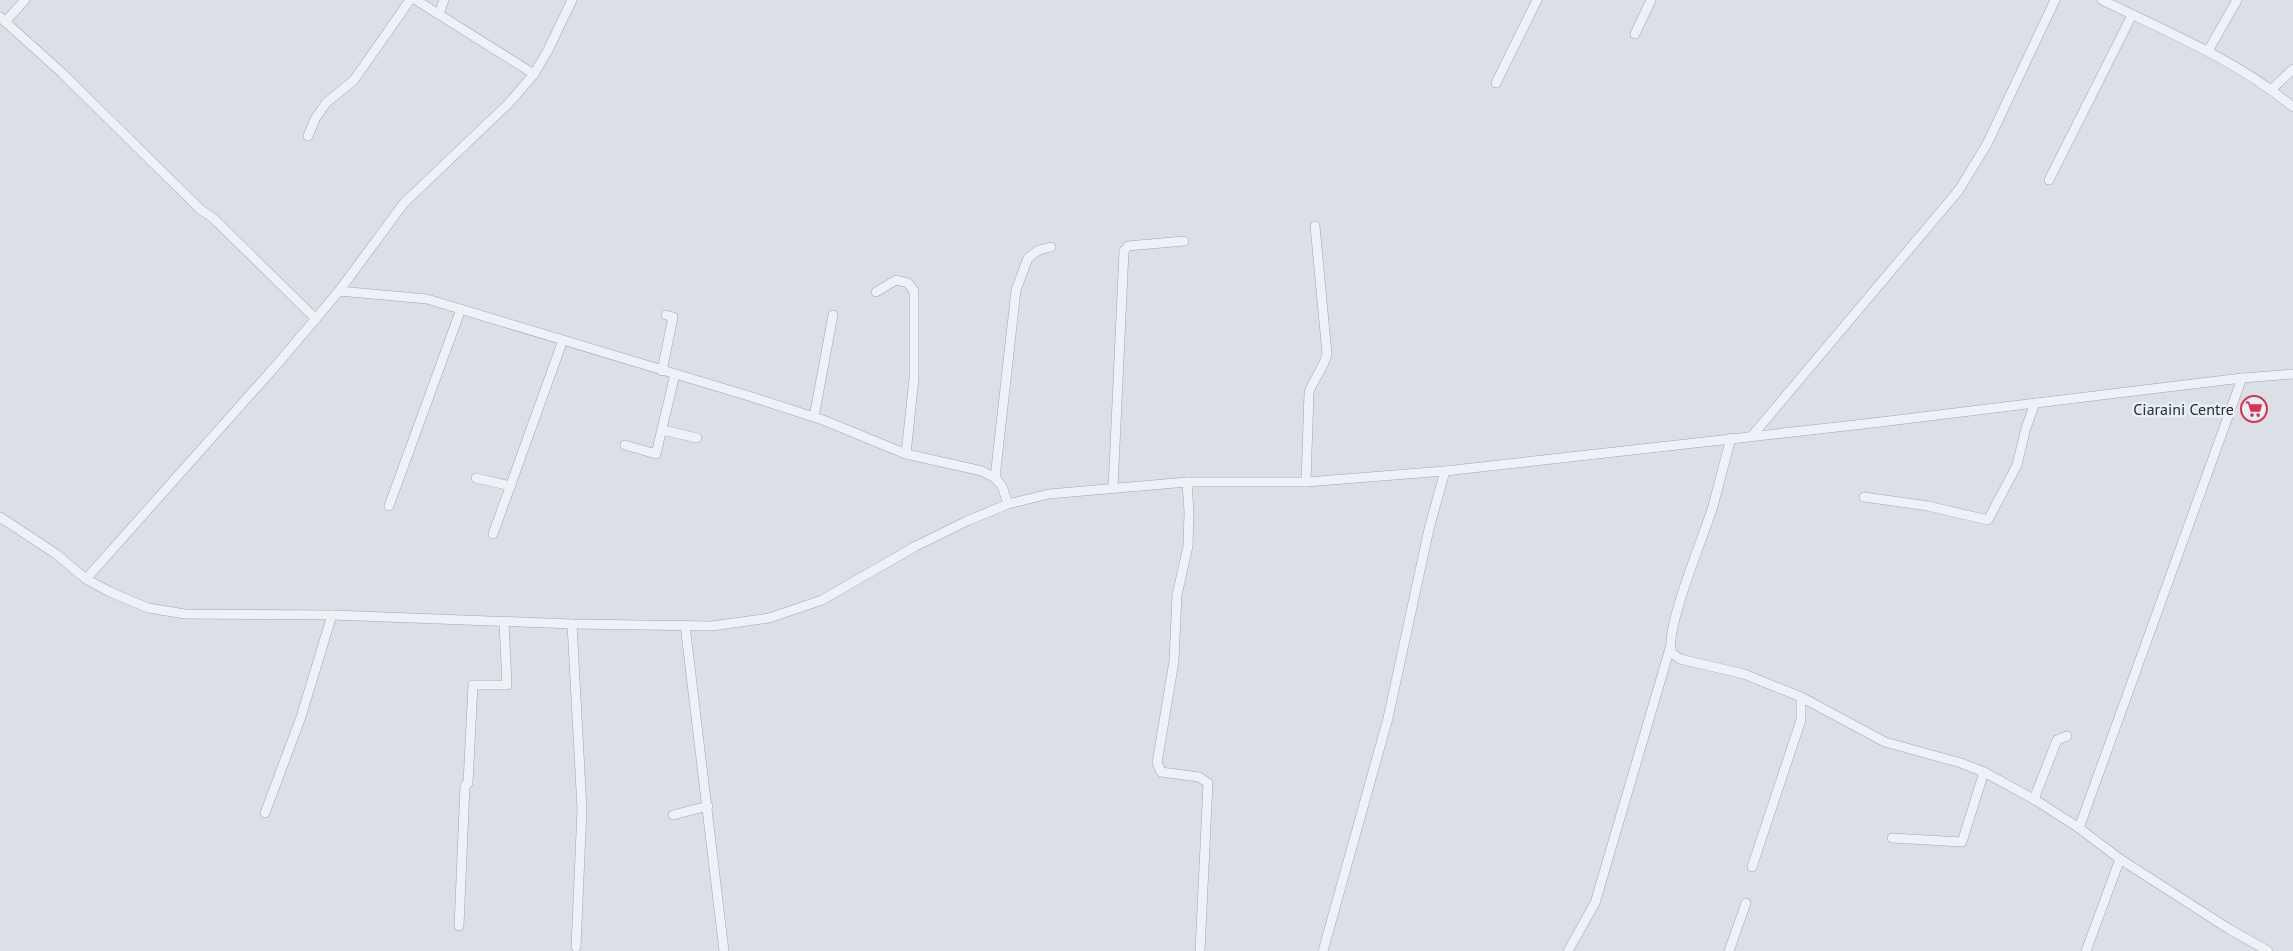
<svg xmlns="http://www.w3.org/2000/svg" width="2293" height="951" font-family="'PT Sans',sans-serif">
  <rect width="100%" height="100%" fill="#dbe0e7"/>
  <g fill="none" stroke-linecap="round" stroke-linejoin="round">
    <defs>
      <g id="minor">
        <path d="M416 0 534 74"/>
        <path d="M2102 0C2167 32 2237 60 2293 107"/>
        <path d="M439 14 444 0"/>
        <path d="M0 17 62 73 200 209 213 218 316 319"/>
        <path d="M5 22 25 0"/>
        <path d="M1635 34 1651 0"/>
        <path d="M2208 51 2237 0"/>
        <path d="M1496 83 1537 0"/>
        <path d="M2272 89 2293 69"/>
        <path d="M308 136 315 119 326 103 354 80 410 0"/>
        <path d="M2049 180 2132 15"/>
        <path d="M339 291 427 299 752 397 823 420 906 454 982 471 995 478 1002 486 1008 504"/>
        <path d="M876 292 896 280 908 283 914 291V378L906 454"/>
        <path d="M662 371 673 317 666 315"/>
        <path d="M814 417 833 315"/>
        <path d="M662 430 697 438"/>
        <path d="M1752 436 1959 190 1987 144 2055 0"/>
        <path d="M1731 438C1725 461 1719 484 1713 506 1705 533 1663 632 1672 653L1680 659 1744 674 1801 697 1885 742 1961 763 1984 772 2037 801 2079 828 2120 859 2229 929 2268 951"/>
        <path d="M625 445 656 454 675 374"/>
        <path d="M476 478 511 486"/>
        <path d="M995 478 1016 290 1028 258 1039 250 1051 247"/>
        <path d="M1187 482 1189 512 1188 546 1177 595 1174 661 1157 763 1161 772 1199 777 1208 783 1200 951"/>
        <path d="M1306 482 1309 393C1313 379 1324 368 1327 354L1315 226"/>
        <path d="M1113 489 1124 251 1128 246 1184 241"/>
        <path d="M1864 497 1928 506 1988 520 2017 465 2026 428 2035 403"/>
        <path d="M389 506 461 309"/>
        <path d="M0 517 56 554 86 579 110 592 148 608 185 614 332 615 572 624 712 626 769 618 822 600 916 546 967 521 1008 504 1049 494 1187 482H1306L1445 471 1864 424 2242 378 2293 374"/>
        <path d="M493 534 563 340"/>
        <path d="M86 579 280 361 339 291 404 203 508 104 534 74 548 50 572 0"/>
        <path d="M572 624 582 809 576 947"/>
        <path d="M685 625 724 951"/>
        <path d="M2034 799 2057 740 2067 736"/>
        <path d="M265 813 301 717 332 615"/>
        <path d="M673 815 708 806"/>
        <path d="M2079 828 2242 378"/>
        <path d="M1892 838 1962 842 1984 772"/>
        <path d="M1752 867 1801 720V697"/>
        <path d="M459 926 465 786 468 783 473 685H507L504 622"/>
        <path d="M1323 951 1388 718 1429 529 1445 471"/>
        <path d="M1568 951 1595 903 1670 648"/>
        <path d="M1729 951 1746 903"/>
        <path d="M2086 951 2120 859"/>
      </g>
    </defs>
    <use href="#minor" stroke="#a0a7b1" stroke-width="10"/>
    <use href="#minor" stroke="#eef1f5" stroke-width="9"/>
  </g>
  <defs>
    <symbol id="supermarket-ring" viewBox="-11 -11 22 22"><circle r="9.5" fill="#eaeff5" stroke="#dc3050" stroke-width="1.5"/><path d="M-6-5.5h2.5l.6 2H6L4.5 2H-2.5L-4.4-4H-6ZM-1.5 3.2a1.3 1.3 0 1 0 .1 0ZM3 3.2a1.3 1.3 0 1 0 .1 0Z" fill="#dc3050"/></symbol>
  </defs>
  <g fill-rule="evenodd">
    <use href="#supermarket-ring" x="2239" y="394" width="30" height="30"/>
  </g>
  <g text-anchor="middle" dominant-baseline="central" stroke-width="5" stroke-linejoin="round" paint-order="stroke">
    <g font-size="16" fill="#242e3f" stroke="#eaeff5" text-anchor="end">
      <text x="2234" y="409">Ciaraini Centre</text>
    </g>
  </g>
</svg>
